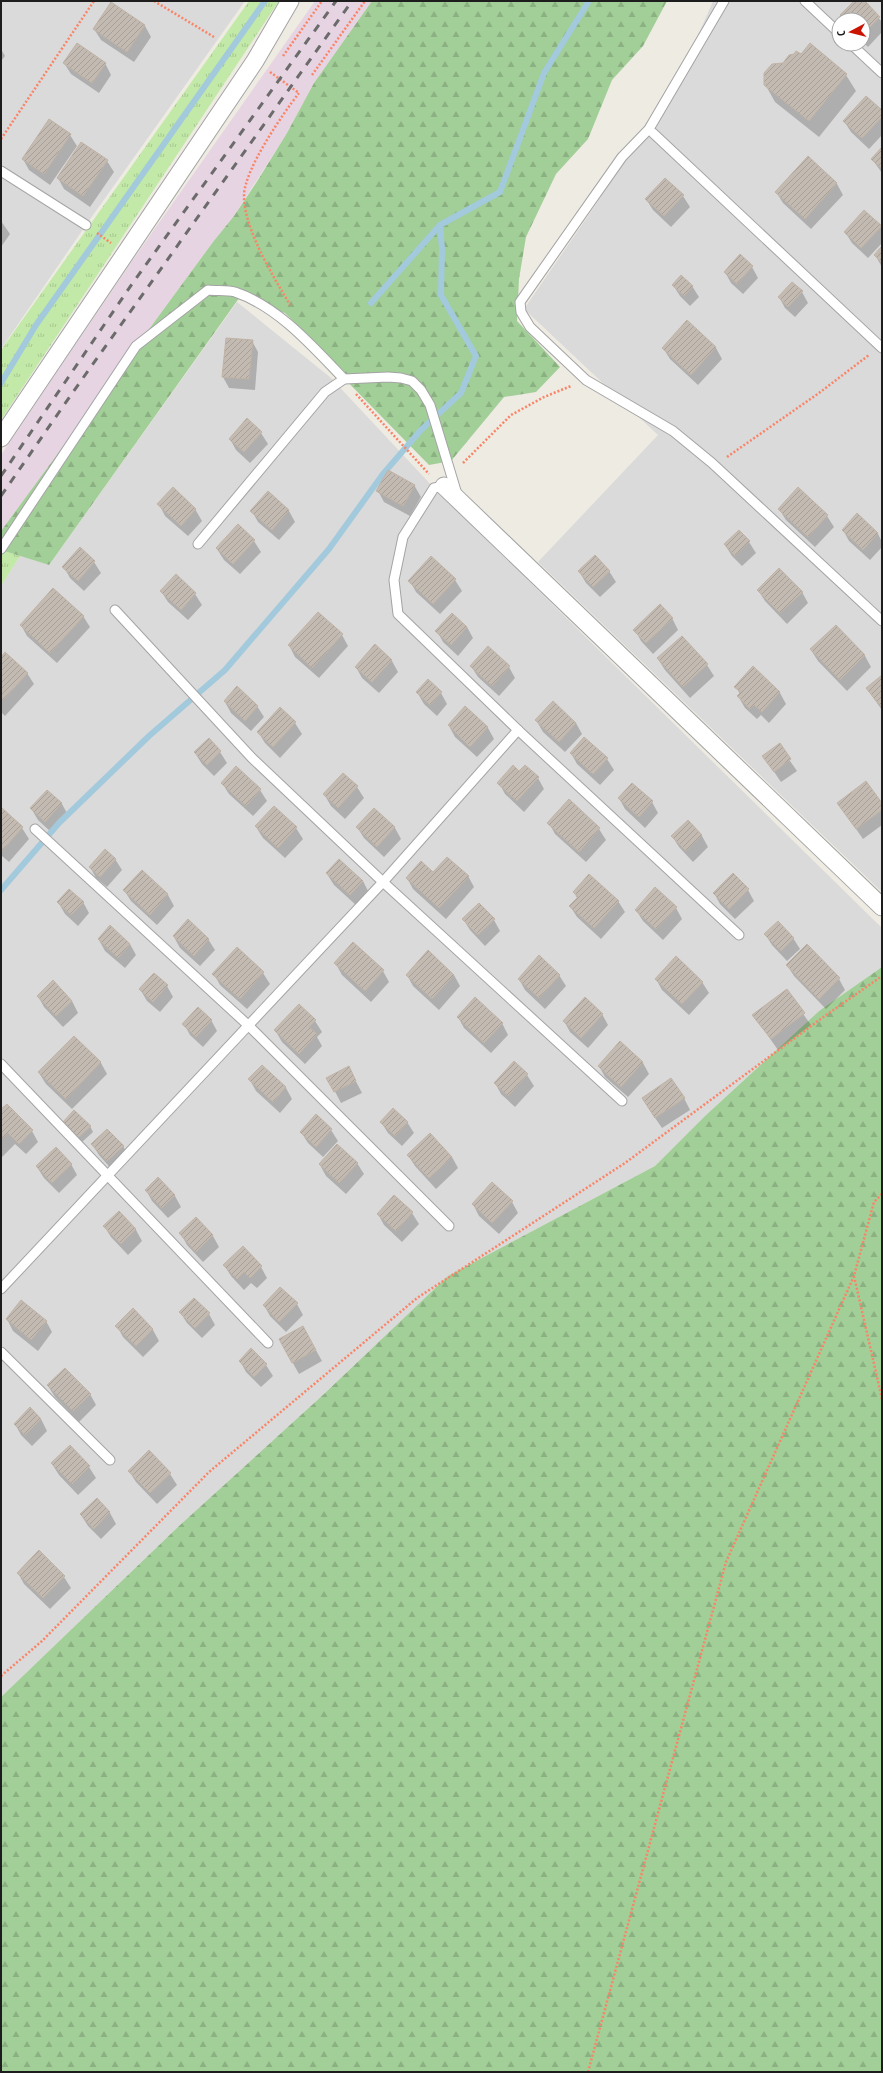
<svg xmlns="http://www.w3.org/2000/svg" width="883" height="2073" font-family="'PT Sans Narrow',sans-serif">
  <defs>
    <pattern id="grass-tufts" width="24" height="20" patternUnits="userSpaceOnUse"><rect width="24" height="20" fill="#c2e9a7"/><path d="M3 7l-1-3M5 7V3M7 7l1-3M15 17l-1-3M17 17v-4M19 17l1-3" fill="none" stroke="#a6c78f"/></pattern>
    <pattern id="forest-firs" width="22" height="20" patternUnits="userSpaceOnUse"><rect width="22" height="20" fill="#a2ce97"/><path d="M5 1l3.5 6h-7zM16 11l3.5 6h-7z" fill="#8bb082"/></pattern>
    <pattern id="building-hatch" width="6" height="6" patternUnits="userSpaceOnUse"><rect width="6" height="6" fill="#c3bab2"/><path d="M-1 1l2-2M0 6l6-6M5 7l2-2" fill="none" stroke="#a79f99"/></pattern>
  </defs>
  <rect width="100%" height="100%" fill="#eeebe2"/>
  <g fill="#dbdada" fill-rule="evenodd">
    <path d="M1 1H245L86 225 1 349Z"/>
    <path d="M713 1H882V892L538 562 658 435 524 309 597 203 693 47ZM839 20H863V44H839Z"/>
    <path d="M237 302 331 378 434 488 882 928V967L819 1011 705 1116 655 1166 448 1276 324 1394 179 1526 1 1697V586L20 556 49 565Z"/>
  </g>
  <path fill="#e7d4e2" d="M315 1H372L314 83 287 133 234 216 213 242 1 531V455L130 264Z"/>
  <g fill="url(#grass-tufts)">
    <path d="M249 1H279L1 420V350Z"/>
    <path d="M1 550 20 556 1 586Z"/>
  </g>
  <g fill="url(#forest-firs)">
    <path d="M372 1H667L643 46 612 80 588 139 556 174 526 237 519 279 517 321 560 367 536 392 504 397 451 461 429 465 334 368 304 332 285 313 259 304 242 294 49 565 1 550V531L213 242 234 216 256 183 287 133 314 83Z"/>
    <path d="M882 967V2072H1V1697L179 1526 324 1394 448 1276 655 1166 705 1116 819 1011Z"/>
  </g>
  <g fill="#0003">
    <path d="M856 1H864L882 22V32L868 47 863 42V20H844L841 15Z"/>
    <path d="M111 4 145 26 151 37 134 62 101 40 94 29Z"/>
    <path d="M1 49 5 56 1 61Z"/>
    <path d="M64 63H105L111 75 99 93 71 74Z"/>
    <path d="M846 75 856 91 819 137 775 102 765 84Z"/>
    <path d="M882 112V135L869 149 851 132 844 121Z"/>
    <path d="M70 135 77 146 50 185 29 170 23 159Z"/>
    <path d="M882 149V173L872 159Z"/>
    <path d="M808 158 837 184 843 195 811 229 783 203 776 192Z"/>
    <path d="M107 161 114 172 90 207 64 189 58 178Z"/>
    <path d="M665 179 683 196 690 207 671 227 653 210 646 199Z"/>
    <path d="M1 221 10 234 1 247Z"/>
    <path d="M881 226 882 243 868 258 852 243 845 232Z"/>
    <path d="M882 248V267L875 255Z"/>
    <path d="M752 267 758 278 743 294 731 283 725 272Z"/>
    <path d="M673 285 692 286 699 297 690 306 680 296Z"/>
    <path d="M802 292 808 303 795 317 785 308 779 297Z"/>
    <path d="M687 322 716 348 722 359 698 385 670 359 663 348Z"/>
    <path d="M252 341 258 352 255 390 229 388 223 377Z"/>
    <path d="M247 420 261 433 268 444 250 463 236 450 230 439Z"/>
    <path d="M414 485 421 497 410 516 384 502 378 491Z"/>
    <path d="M798 488 827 516 834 527 815 547 786 520 779 509Z"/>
    <path d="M268 493 289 511 295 522 279 540 258 522 252 511Z"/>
    <path d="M159 504 195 509 202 521 188 536 165 516Z"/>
    <path d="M857 515 878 534 882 542V547L870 560 849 541 843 530Z"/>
    <path d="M739 531 749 542 756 553 742 566 732 556 725 545Z"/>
    <path d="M254 541 261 552 240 574 224 560 217 549Z"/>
    <path d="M80 549 94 562 101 573 84 591 70 578 64 567Z"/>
    <path d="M579 571H609L616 582 600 597 586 583Z"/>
    <path d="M455 580 462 591 440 614 416 592 410 581Z"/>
    <path d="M758 590 802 592 808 603 787 624 765 601Z"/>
    <path d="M161 591 195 594 202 605 188 620 168 602Z"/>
    <path d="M83 616 90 627 57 663 27 636 21 625Z"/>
    <path d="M672 618 678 630 653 654 641 641 635 630Z"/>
    <path d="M835 626 865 656 871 667 847 691 818 661 811 650Z"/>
    <path d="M467 627 473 638 458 656 443 642 437 631Z"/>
    <path d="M342 635 348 646 319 678 295 657 289 645Z"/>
    <path d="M682 637 707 665 714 676 690 698 665 670 658 659Z"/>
    <path d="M375 646 392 661 398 672 379 693 362 678 356 667Z"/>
    <path d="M1 658 27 673 34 684 5 716 1 712Z"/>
    <path d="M471 666 509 667 515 678 499 696 478 677Z"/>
    <path d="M753 668 780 693 786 704 769 723 761 715 757 719 745 708 738 696 740 694 736 687Z"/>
    <path d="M882 676V710L867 689Z"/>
    <path d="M417 692 441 693 447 704 437 716 424 704Z"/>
    <path d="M225 702 257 706 264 717 251 731 231 713Z"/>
    <path d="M465 707 488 728 494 739 477 757 455 737 449 726Z"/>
    <path d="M280 709 295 723 302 734 280 758 265 743 258 732Z"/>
    <path d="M536 720 576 723 582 734 565 752 543 732Z"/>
    <path d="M209 740 220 752 227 763 214 776 202 764 195 753Z"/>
    <path d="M779 745 797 771 781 782 764 757Z"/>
    <path d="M571 753 607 759 614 770 600 785 577 764Z"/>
    <path d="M236 768 260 790 267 801 253 816 229 794 222 783Z"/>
    <path d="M519 772 538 778 544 789 524 812 505 794 499 783Z"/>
    <path d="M343 774 357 787 364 798 345 819 331 806 324 794Z"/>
    <path d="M47 791 62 804 68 815 52 833 38 820 31 808Z"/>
    <path d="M619 798 652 802 658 813 645 828 625 809Z"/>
    <path d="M569 801 599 829 606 840 586 862 555 834 549 823Z"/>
    <path d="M838 803 882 805V825L863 839Z"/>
    <path d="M1 808 22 828 29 839 9 862 1 855Z"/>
    <path d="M274 808 296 828 303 839 285 858 263 838 256 827Z"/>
    <path d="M374 809 395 828 401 839 384 857 364 838 357 827Z"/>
    <path d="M688 822 702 836 708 847 693 862 679 847 672 836Z"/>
    <path d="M115 859 122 870 107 887 96 878 90 867Z"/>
    <path d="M142 871 168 895 174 906 157 925 131 901 124 890Z"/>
    <path d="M327 874 363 881 369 893 357 906 334 885Z"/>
    <path d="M433 874 468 876 474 887 446 919 413 889 407 878Z"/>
    <path d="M748 890 754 901 735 919 720 904 714 893Z"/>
    <path d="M574 892 618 901 625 912 601 939 577 917 570 906 577 898Z"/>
    <path d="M58 902H83L89 913 78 926 65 914Z"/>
    <path d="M676 908 682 919 663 940 643 921 636 910Z"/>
    <path d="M463 919 494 920 500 931 485 946 470 930Z"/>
    <path d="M765 934 793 938 800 949 787 961 772 945Z"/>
    <path d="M174 937 208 939 215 950 200 966 180 948Z"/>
    <path d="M99 940 130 944 136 955 125 968 105 951Z"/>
    <path d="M336 964 383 971 389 982 371 1002 342 975Z"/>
    <path d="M787 965 839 979 845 990 826 1009 794 976Z"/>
    <path d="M263 973 270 984 247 1009 220 985 214 974Z"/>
    <path d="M407 975H454L460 986 439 1010 413 986Z"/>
    <path d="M559 975 566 986 545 1009 525 990 519 979Z"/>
    <path d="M656 979 702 982 709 993 689 1015 662 990Z"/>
    <path d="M53 982 72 1001 78 1013 63 1027 44 1007 38 996Z"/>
    <path d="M167 986 173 997 160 1012 147 1001 140 989Z"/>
    <path d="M786 990 811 1025 778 1050 754 1016Z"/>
    <path d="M299 1005 315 1021 322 1032 317 1037 322 1046 305 1064 282 1042 275 1030Z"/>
    <path d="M602 1014 608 1025 588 1048 570 1032 564 1021Z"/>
    <path d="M458 1017 502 1023 508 1035 491 1053 464 1028Z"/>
    <path d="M211 1020 217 1031 203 1047 190 1035 184 1024Z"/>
    <path d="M74 1037 101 1063 107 1074 72 1109 46 1084 39 1073Z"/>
    <path d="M620 1042 643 1063 649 1074 628 1097 605 1077 599 1066Z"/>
    <path d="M514 1062 527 1075 534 1086 515 1107 501 1094 495 1083Z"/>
    <path d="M262 1066 286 1088 292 1099 280 1113 256 1091 250 1080Z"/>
    <path d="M349 1068 362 1093 341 1103 328 1078Z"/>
    <path d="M684 1098 690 1110 662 1128 649 1109Z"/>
    <path d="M1 1111 32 1131 38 1142 26 1154 15 1144 1 1158Z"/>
    <path d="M316 1116 331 1130 338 1141 323 1157 308 1143 301 1132Z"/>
    <path d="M381 1122H407L414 1133 402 1146 388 1133Z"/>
    <path d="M90 1126 93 1132 81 1143 66 1128Z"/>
    <path d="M92 1144 123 1146 129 1157 114 1172 99 1155Z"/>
    <path d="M408 1155 452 1157 458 1168 436 1189 415 1166Z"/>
    <path d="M357 1163 364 1174 346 1194 326 1176 320 1165Z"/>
    <path d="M71 1164 77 1175 59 1193 44 1178 37 1167Z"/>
    <path d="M158 1178 175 1196 181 1207 168 1218 152 1201 146 1190Z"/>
    <path d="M512 1202 518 1213 499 1234 479 1216 473 1204Z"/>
    <path d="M119 1213 136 1230 142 1241 128 1255 111 1237 104 1226Z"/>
    <path d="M412 1213 419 1224 402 1242 384 1225 378 1214Z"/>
    <path d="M196 1219 213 1236 219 1247 203 1262 187 1245 181 1234Z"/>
    <path d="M224 1265 261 1267 267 1278 257 1288 251 1283 244 1290 231 1276Z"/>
    <path d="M297 1304 303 1315 286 1332 270 1316 264 1305Z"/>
    <path d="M133 1310 153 1330 159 1341 143 1357 123 1337 117 1326Z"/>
    <path d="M180 1312 209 1314 215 1325 202 1338 187 1323Z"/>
    <path d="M7 1319 46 1321 52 1332 38 1351 13 1331Z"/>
    <path d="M303 1327 322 1361 299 1374 280 1340Z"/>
    <path d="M251 1350 266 1365 273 1376 261 1387 246 1372 240 1361Z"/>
    <path d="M48 1386 90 1394 96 1405 79 1422 55 1397Z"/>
    <path d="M30 1409 41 1419 47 1431 32 1446 21 1435 15 1424Z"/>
    <path d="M70 1446 89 1467 96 1478 78 1495 59 1475 52 1464Z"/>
    <path d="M129 1471 170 1474 177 1485 157 1504 136 1482Z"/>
    <path d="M97 1500 110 1513 116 1524 101 1539 88 1526 81 1515Z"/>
    <path d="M18 1573 64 1577 71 1588 50 1609 24 1584Z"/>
  </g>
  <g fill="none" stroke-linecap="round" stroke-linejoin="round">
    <g stroke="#a2cadc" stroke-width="6">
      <path d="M371 303 440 225 500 192 544 73 589 1"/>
      <path d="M1 383 36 325 265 1"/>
      <path d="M1 890 59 823 149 736 225 670 329 549 383 474 421 430 461 393 476 356 441 295 442 249 440 225"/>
    </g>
  </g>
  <g fill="url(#building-hatch)" stroke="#c0b3a5">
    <path d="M854 1H865L880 17 863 34V20H845L840 15Z"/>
    <path d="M111 2 145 25 127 52 93 29Z"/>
    <path d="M77 43 106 63 92 83 63 63Z"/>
    <path d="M810 43 847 74 809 121 764 85V73L772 64 783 63 789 55 794 54 796 51 801 54Z"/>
    <path d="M866 96 882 110V117L862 138 843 121Z"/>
    <path d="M49 119 71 134 44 174 22 159Z"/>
    <path d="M81 142 108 160 83 196 57 178Z"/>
    <path d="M882 147V169L871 159Z"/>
    <path d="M808 156 837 183 805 219 775 192Z"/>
    <path d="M665 178 684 195 664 216 645 199Z"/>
    <path d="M864 210 882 226 861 248 844 232Z"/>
    <path d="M882 246V263L874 255Z"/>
    <path d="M740 254 753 266 737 284 724 272Z"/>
    <path d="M681 275 693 286 684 296 672 285Z"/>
    <path d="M792 282 803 291 788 307 778 297Z"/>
    <path d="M687 320 716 347 691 375 662 348Z"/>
    <path d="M226 338 253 340 249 379 222 377Z"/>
    <path d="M247 418 262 432 244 452 229 439Z"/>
    <path d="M388 470 415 485 403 506 376 491Z"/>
    <path d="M173 487 196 509 181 526 157 504Z"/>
    <path d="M798 487 828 515 808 537 778 509Z"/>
    <path d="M268 491 289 510 272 530 250 511Z"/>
    <path d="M857 513 878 533 863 550 842 530Z"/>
    <path d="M238 524 255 540 233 564 216 548Z"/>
    <path d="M739 530 750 541 735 556 724 544Z"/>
    <path d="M80 547 95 561 78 581 62 567Z"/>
    <path d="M595 555 610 571 593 587 578 571Z"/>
    <path d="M431 556 456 579 433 604 408 581Z"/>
    <path d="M779 568 803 592 780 613 757 590Z"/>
    <path d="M176 574 196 593 181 610 160 591Z"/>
    <path d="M53 588 84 616 50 653 20 625Z"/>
    <path d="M660 604 673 618 646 643 633 630Z"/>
    <path d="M318 612 343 634 312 668 288 645Z"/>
    <path d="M452 613 467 627 451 645 435 631Z"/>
    <path d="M836 625 865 655 840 680 810 649Z"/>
    <path d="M682 636 708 664 683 687 657 658Z"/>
    <path d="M375 644 392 660 372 682 355 667Z"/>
    <path d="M488 646 510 666 492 686 470 666Z"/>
    <path d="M5 652 28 673 1 702V657Z"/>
    <path d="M753 666 780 692 762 712 754 705 750 709 737 696 741 692 734 687Z"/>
    <path d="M882 675V708L866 688Z"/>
    <path d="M428 679 442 692 430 705 416 692Z"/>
    <path d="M237 686 258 706 245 721 224 701Z"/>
    <path d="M553 701 576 723 559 742 535 720Z"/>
    <path d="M465 706 488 727 470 747 448 725Z"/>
    <path d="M280 707 296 722 273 747 257 732Z"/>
    <path d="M584 737 608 758 593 774 570 753Z"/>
    <path d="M209 738 221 751 207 765 194 752Z"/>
    <path d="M780 743 791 759 774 772 762 756Z"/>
    <path d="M513 765 519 771 525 765 539 777 517 801 497 783Z"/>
    <path d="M236 766 261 789 246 806 221 783Z"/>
    <path d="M343 773 358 786 338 808 323 794Z"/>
    <path d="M866 781 882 803V810L856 829 837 803Z"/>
    <path d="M632 783 653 801 639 817 618 798Z"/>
    <path d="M47 790 62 803 45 822 30 808Z"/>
    <path d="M569 799 600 828 579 852 547 823Z"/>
    <path d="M274 806 297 827 278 848 255 826Z"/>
    <path d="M1 807 23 827 2 851 1 850Z"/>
    <path d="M374 808 395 827 377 847 356 827Z"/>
    <path d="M688 820 702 835 686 851 671 836Z"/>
    <path d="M105 849 116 859 100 877 89 867Z"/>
    <path d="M447 857 469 876 439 908 406 878 421 861 433 872Z"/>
    <path d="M339 859 363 881 350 895 326 873Z"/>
    <path d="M142 870 168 894 150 915 123 890Z"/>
    <path d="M733 873 749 889 729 909 713 893Z"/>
    <path d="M589 874 619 901 594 928 569 906 578 897 573 892Z"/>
    <path d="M655 887 677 907 656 929 635 910Z"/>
    <path d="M69 889 84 902 71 915 57 902Z"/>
    <path d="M479 903 495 919 478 935 462 919Z"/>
    <path d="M188 919 209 939 194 956 173 936Z"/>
    <path d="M778 921 794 938 781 951 764 934Z"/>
    <path d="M110 925 130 944 118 958 98 939Z"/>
    <path d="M353 942 384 970 365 991 334 963Z"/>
    <path d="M807 944 840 978 819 999 786 965Z"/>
    <path d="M237 947 264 972 240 999 212 974Z"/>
    <path d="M428 950 454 975 432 999 406 975Z"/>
    <path d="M539 955 560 975 539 998 518 979Z"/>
    <path d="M676 956 703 982 682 1004 655 979Z"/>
    <path d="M154 973 168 985 153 1002 139 989Z"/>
    <path d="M53 980 72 1001 56 1016 37 996Z"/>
    <path d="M787 989 805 1013 771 1039 752 1015Z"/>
    <path d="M475 997 503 1023 484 1043 457 1017Z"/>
    <path d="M585 997 603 1014 581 1038 563 1021Z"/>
    <path d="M299 1004 316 1020 309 1027 317 1034 299 1054 274 1030Z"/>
    <path d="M198 1007 212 1020 196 1037 182 1024Z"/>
    <path d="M74 1036 101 1062 66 1099 38 1072Z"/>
    <path d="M620 1041 643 1062 621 1087 598 1066Z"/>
    <path d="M514 1061 528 1074 508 1096 494 1083Z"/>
    <path d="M262 1065 286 1087 273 1102 248 1079Z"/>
    <path d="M349 1066 356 1081 334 1092 326 1078Z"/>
    <path d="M671 1078 685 1098 655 1118 642 1098Z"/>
    <path d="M7 1104 33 1130 19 1144 8 1133 1 1140V1109Z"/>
    <path d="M393 1108 408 1122 395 1136 380 1122Z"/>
    <path d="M74 1110 91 1126 78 1138 62 1123Z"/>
    <path d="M316 1114 332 1129 316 1147 300 1132Z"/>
    <path d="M107 1129 124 1146 107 1161 91 1144Z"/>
    <path d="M430 1133 452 1157 429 1178 407 1155Z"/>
    <path d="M337 1144 358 1163 339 1183 319 1164Z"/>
    <path d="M56 1147 72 1164 52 1183 36 1166Z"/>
    <path d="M158 1177 175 1195 162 1208 145 1190Z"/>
    <path d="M492 1182 513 1201 492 1223 472 1204Z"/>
    <path d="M394 1195 413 1212 396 1231 377 1214Z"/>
    <path d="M119 1211 136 1229 121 1244 103 1226Z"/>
    <path d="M196 1217 213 1235 196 1252 179 1233Z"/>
    <path d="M243 1246 262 1266 250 1278 244 1272 237 1279 223 1265Z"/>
    <path d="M280 1287 298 1303 279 1322 263 1305Z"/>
    <path d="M194 1298 210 1313 195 1328 179 1312Z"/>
    <path d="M21 1300 47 1321 31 1340 6 1319Z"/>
    <path d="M133 1308 153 1329 136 1346 115 1326Z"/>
    <path d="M303 1326 316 1350 292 1363 279 1339Z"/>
    <path d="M251 1348 267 1364 254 1377 239 1361Z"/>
    <path d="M65 1368 91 1394 73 1411 47 1385Z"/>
    <path d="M30 1407 41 1419 25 1435 14 1424Z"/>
    <path d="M70 1445 90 1466 72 1484 51 1463Z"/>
    <path d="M149 1450 171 1473 150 1493 128 1471Z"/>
    <path d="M97 1498 110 1512 94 1529 80 1514Z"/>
    <path d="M39 1550 65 1576 43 1598 17 1573Z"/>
  </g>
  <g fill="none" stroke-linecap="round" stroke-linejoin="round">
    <defs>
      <g id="service">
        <path d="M724 1 649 129 622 157 520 302 521 312 530 327 586 380 673 431 712 463 882 621"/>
        <path d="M805 1 839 33"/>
        <path d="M851 44 882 73"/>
        <path d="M653 133 882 348"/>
        <path d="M1 171 86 225"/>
        <path d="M198 544 325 392 344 379 388 377 401 378 412 381 421 390 430 405 457 494"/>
        <path d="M1 549 136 346 208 290C216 291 227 290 235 292 279 307 313 347 344 379"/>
        <path d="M115 610 252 758 383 882 622 1101"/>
        <path d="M518 730 739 935"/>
        <path d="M35 829 249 1026 449 1226"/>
        <path d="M1 1064 268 1343"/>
        <path d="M1 1289 383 882 518 730 398 614 394 580 403 537 434 488 444 486"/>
        <path d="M1 1352 110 1460"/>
      </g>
      <g id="minor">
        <path d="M1 438 255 61 290 1"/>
        <path d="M444 486 882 907"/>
      </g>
    </defs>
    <use href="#service" stroke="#a4a4a4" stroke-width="11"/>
    <use href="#minor" stroke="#a4a4a4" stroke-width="19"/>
    <g stroke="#fa8467" stroke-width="2.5" stroke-dasharray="2 2" stroke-linecap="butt">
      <path d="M154 1 214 37"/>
      <path d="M283 56 322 1"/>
      <path d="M270 72 299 93C282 115 244 170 244 196 244 229 273 276 290 305"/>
      <path d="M312 75 365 1"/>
      <path d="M1 139 94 1"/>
      <path d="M97 233 111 243"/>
      <path d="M356 394 429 474"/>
      <path d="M727 457 819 393 869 355"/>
      <path d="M463 463 511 415 544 397 571 386"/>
      <path d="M882 1194 874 1202 854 1276 882 1399"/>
      <path d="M1 1676 42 1641 209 1472 417 1298 625 1163 822 1018 882 976"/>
      <path d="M588 2072 726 1562 854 1276"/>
    </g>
    <use href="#service" stroke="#fff" stroke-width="9"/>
    <use href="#minor" stroke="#fff" stroke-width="17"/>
    <g stroke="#6b6b6b" stroke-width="3" stroke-dasharray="8 8" stroke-linecap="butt">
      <path d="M1 476 132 284 336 1"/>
      <path d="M1 496 73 392 352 1"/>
    </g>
  </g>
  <rect width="883" height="2073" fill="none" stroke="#1d1d1d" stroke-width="4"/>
  <g transform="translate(851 32) rotate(263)"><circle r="19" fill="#ffffff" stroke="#a5a5a5"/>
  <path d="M0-3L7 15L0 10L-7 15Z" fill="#ca1300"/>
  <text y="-6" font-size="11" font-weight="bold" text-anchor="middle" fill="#1d1d1d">С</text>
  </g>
</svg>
